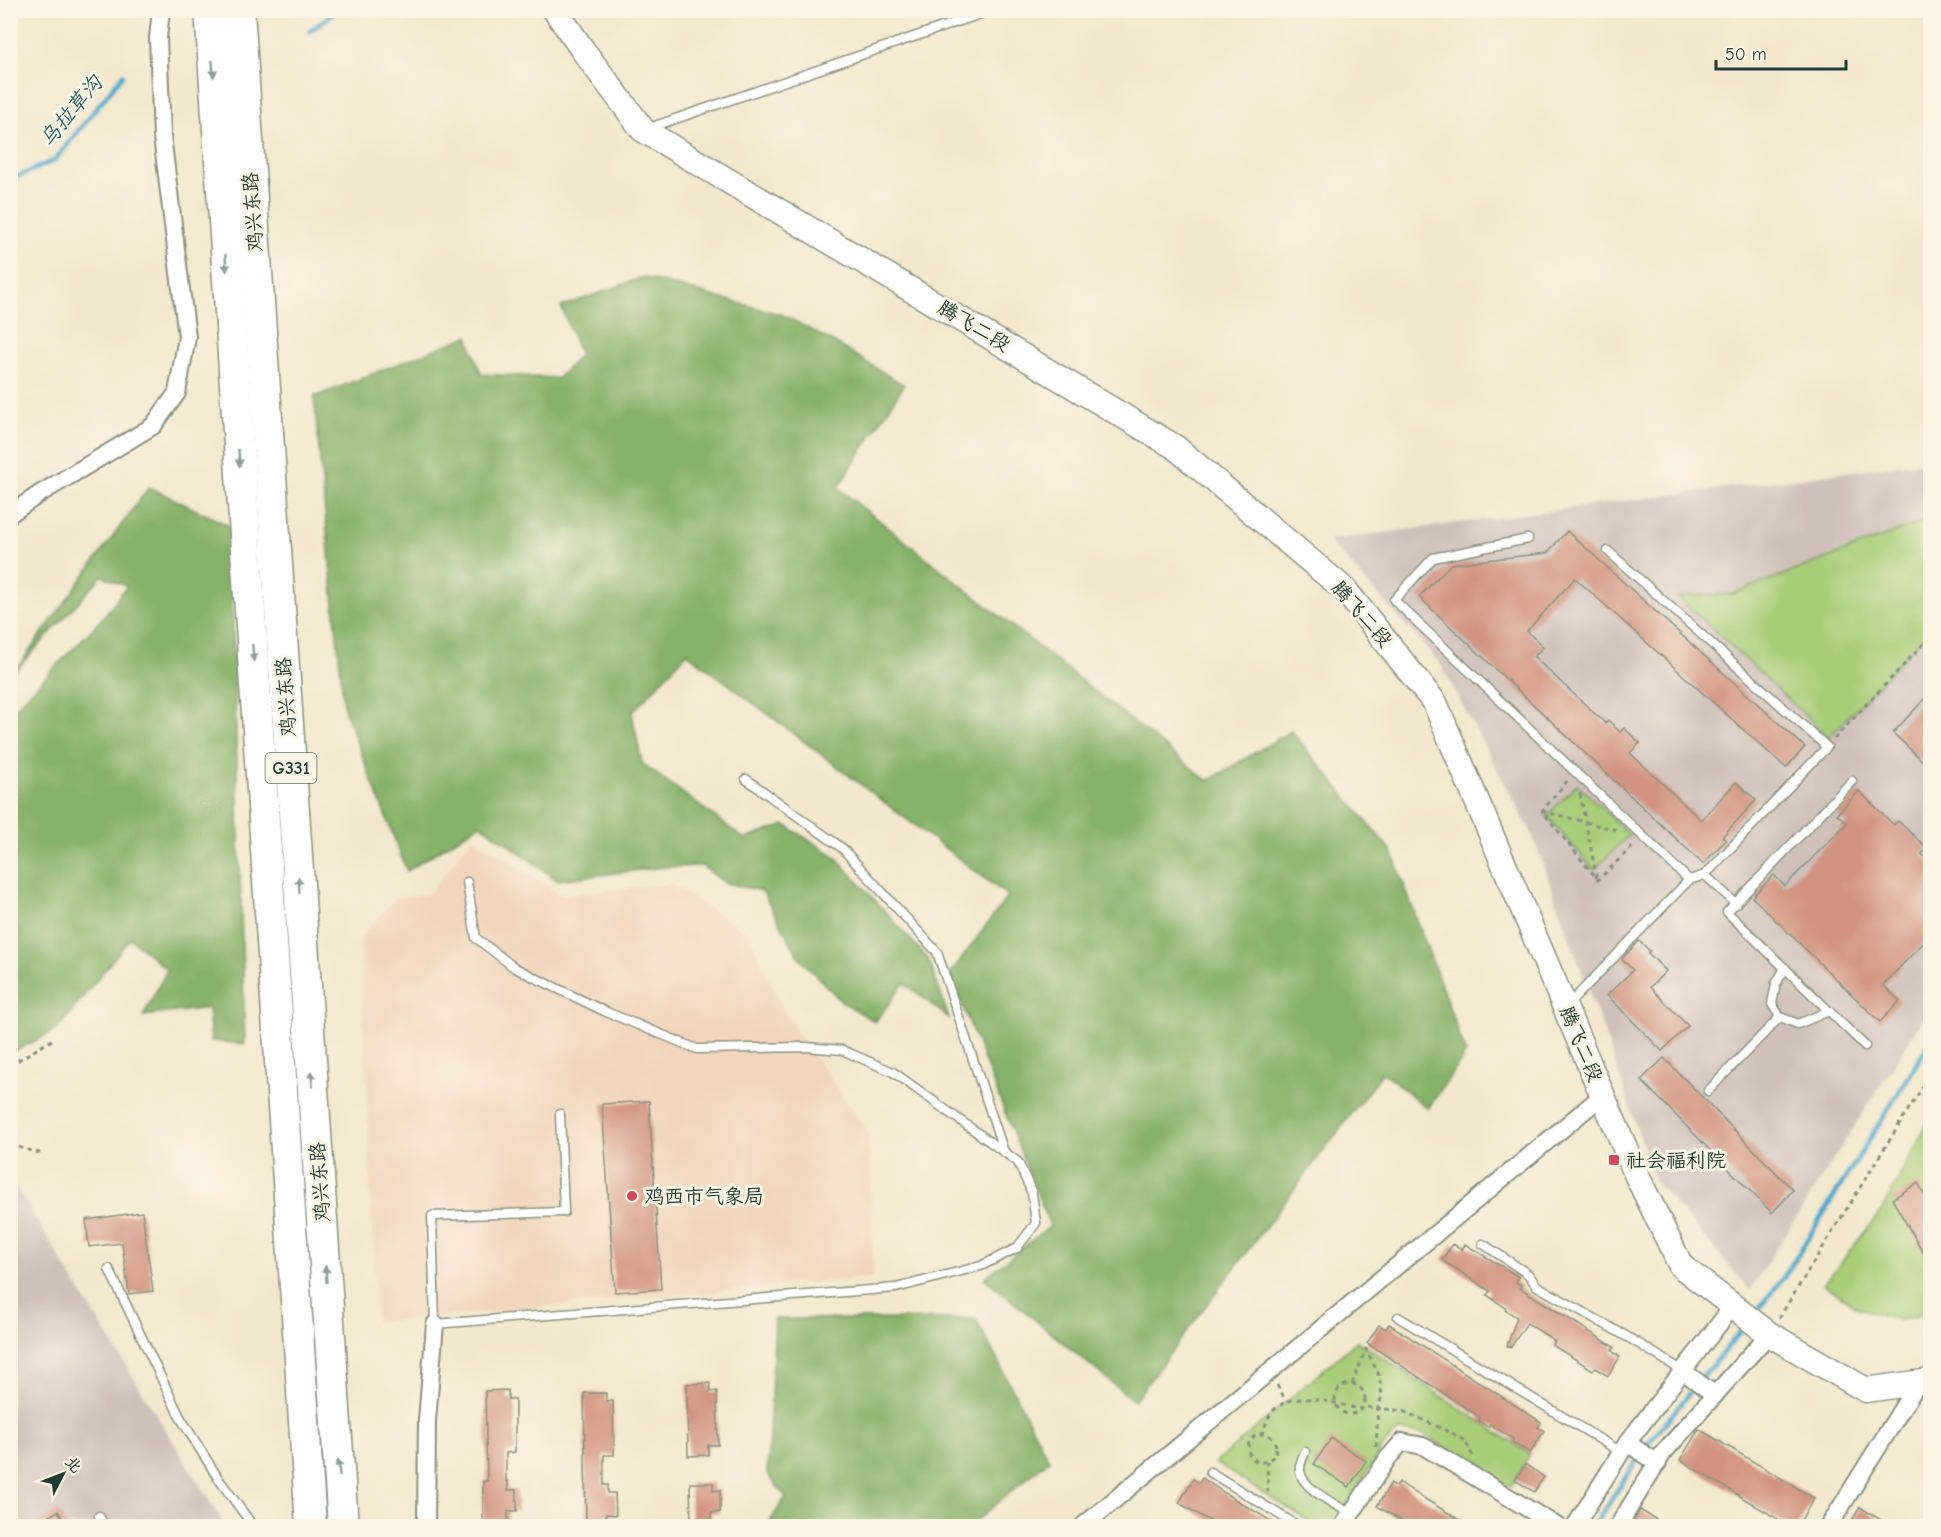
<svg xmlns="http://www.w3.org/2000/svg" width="1941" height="1537" font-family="'Comic Neue','LXGW WenKai TC',sans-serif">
  <rect width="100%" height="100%" fill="#fcf5e5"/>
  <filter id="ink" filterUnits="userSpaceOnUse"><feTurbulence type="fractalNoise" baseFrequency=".0167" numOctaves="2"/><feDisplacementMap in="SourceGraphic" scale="12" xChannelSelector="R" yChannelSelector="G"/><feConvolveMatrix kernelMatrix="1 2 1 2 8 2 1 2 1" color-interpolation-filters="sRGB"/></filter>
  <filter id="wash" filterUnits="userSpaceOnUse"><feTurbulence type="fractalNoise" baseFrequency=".008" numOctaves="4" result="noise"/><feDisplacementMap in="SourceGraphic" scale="24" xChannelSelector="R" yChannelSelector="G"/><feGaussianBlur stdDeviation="1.35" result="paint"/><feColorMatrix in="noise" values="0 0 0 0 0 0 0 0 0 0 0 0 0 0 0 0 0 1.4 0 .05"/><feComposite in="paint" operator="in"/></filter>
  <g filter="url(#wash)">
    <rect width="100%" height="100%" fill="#f3e8cd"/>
    <path fill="#f2d5bd" d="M472 838 561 895 671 884 748 933 787 1018 869 1133 874 1277 376 1322 360 938 395 898 429 894Z"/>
    <g fill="#cfc1ba">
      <path d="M1930 461V1008L1750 1290 1655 1181 1614 1060 1532 834 1440 663 1328 540Z"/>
      <path d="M11 1179 225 1526H11Z"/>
    </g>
    <g fill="#a8ce78" stroke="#648656" stroke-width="1.5">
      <path d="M1930 519V630L1829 737 1678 597 1733 594Z"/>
      <path d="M1577 784 1629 835 1594 870 1547 816Z"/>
      <path d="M1930 1118V1313L1900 1320 1858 1308 1824 1284 1882 1210Z"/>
      <path d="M1357 1341 1530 1454 1511 1487 1423 1434 1399 1431 1383 1446 1333 1526H1316L1215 1463Z"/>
    </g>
    <g fill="#86b168" stroke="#52774e" stroke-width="1.5">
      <path d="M643 277 783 315 833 342 904 385 838 488 1208 781 1291 731 1392 852 1466 1053 1428 1109 1383 1072 1134 1401 984 1278 1050 1226 950 974 1008 896 687 653 632 713 642 763 745 839 785 825 835 856 929 960 949 1018 904 983 875 1022 841 1001 800 959 762 891 725 883 702 866 665 867 557 880 480 824 407 871 344 709 314 397 468 336 481 374 558 378 580 355 561 307Z"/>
      <path d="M149 487 230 526 245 1044 211 1041 208 1008 143 1016 167 970 130 938 57 1030 11 1053V712L99 622 127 586 102 576 11 676Z"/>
      <path d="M775 1319H976L1049 1460 970 1526H767L786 1497 767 1474Z"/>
    </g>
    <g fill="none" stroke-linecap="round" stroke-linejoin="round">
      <g stroke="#4da7cb" stroke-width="5">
        <path d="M310 31 337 10"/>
        <path d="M10 180 55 160 123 75"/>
        <path d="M1760 1307 1784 1277 1930 1042"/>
        <path d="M1594 1526 1646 1446 1740 1332"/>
      </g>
    </g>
    <g id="blocks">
      <g fill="#d29480">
        <path d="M1567 531 1805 747 1786 768 1575 578 1527 631 1543 647 1534 657 1605 723 1608 720 1620 732 1624 728 1640 743 1630 753 1701 820 1736 782 1756 800 1722 837 1726 840 1703 864 1419 597 1451 564 1547 553Z"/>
        <path d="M1930 693V768L1893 733Z"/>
        <path d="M1859 791 1894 825 1898 821 1927 848 1922 854 1930 862V936L1883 985 1900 1001 1880 1022 1752 897 1774 875 1785 886 1847 823 1837 814Z"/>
        <path d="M1639 941 1650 951 1648 953 1666 971 1650 987 1688 1026 1662 1051 1607 995 1633 970 1622 959Z"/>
        <path d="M1664 1058 1793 1190 1772 1213 1641 1080Z"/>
        <path d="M649 1101 661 1289 615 1292 602 1104Z"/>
        <path d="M1918 1183 1930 1205V1264L1892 1199Z"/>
        <path d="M142 1212 153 1291 129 1294 122 1243 89 1247 86 1220Z"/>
        <path d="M1453 1244 1462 1249 1465 1244 1519 1277 1516 1282 1522 1286 1520 1288 1614 1347 1612 1351 1620 1357 1608 1376 1595 1368 1593 1370 1552 1345 1555 1341 1527 1323 1511 1347 1507 1346 1517 1317 1505 1310 1506 1308 1487 1295 1490 1291 1442 1260Z"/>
        <path d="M1389 1324 1541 1422 1538 1427 1544 1431 1530 1453 1512 1442 1513 1439 1490 1424 1488 1427 1479 1421 1480 1417 1367 1343 1379 1325 1386 1329Z"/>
        <path d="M710 1383V1392L717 1391 718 1445H708V1455L688 1456 687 1384Z"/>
        <path d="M508 1390V1399H515V1452L506 1453V1481H508V1490H517V1511H508V1527H483V1481H487L485 1391Z"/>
        <path d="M584 1393H606V1401H613L614 1455H604V1485H608V1493H615L616 1515 606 1514V1527H586Z"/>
        <path d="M1699 1429 1814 1498 1797 1527H1791L1680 1460Z"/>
        <path d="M1331 1438 1366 1461 1349 1487 1314 1464Z"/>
        <path d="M1525 1464 1544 1477 1534 1492 1515 1480Z"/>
        <path d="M1202 1478 1223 1492 1281 1527H1220L1179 1503 1193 1479 1199 1483Z"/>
        <path d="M1399 1482 1420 1496 1472 1527H1411L1377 1506 1391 1483 1396 1487Z"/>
        <path d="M690 1483H713V1491L720 1490V1512L711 1513V1527H691Z"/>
        <path d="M1860 1507 1892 1527H1848Z"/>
        <path d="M1640 1510 1668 1527H1630Z"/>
        <path d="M58 1511 68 1527H31Z"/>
      </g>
    </g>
  </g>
  <g filter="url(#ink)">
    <use href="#blocks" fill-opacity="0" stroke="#899280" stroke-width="1.5"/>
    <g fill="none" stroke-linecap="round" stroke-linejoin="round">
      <defs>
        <g id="lane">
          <path d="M649 128 992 10"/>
          <path d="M1528 539 1433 558 1394 600 1689 880"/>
          <path d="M746 779 842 848 937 952 1004 1152"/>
          <path d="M1852 781 1727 912 1865 1046"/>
          <path d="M1705 875 1736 904"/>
          <path d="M467 882 476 938 515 968 604 1011 697 1049 806 1047 842 1050 893 1072 1018 1162 1032 1193 1036 1223 1017 1248 981 1266 896 1288 435 1324 432 1216 564 1212 560 1114"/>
          <path d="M1785 968 1776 984 1772 1004 1780 1017 1798 1024 1829 1011"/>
          <path d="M1568 1005 1689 880 1705 875 1827 747 1608 551"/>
          <path d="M1708 1091 1780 1017"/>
          <path d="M1483 1244 1528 1274 1537 1286 1631 1339 1683 1371"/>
          <path d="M109 1269 180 1417 218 1478 253 1526"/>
          <path d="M1398 1317 1621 1452"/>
          <path d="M1305 1452C1302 1459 1298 1467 1301 1475 1307 1491 1337 1505 1351 1514"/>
          <path d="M1210 1472 1298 1526"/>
          <path d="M99 1516 105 1526"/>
        </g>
        <g id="street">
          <path d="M10 514 41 493 153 426 177 393 187 337 162 136 158 38 161 10"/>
          <path d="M1683 1371 1715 1395"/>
          <path d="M1627 1443 1658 1463"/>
          <path d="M426 1526 427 1420 435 1324"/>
          <path d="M1083 1526 1603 1095"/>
          <path d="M1343 1526 1388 1458 1402 1442 1423 1446 1557 1526"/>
          <path d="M1575 1526 1627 1443 1733 1306"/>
          <path d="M1618 1526 1663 1453 1769 1334"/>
          <path d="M1829 1526 1918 1383"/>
        </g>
        <path id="secondary" d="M555 10 582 49 643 130 1175 447 1345 590 1435 703 1637 1176 1681 1266 1769 1334 1866 1390 1930 1381"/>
        <g id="highway">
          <path d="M210 10 311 1526"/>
          <path d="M239 10 343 1526"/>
        </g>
      </defs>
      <use href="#lane" stroke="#899280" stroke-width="11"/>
      <use href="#street" stroke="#899280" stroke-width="20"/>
      <use href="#secondary" stroke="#899280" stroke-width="27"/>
      <use href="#highway" stroke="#899280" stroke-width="33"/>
      <g stroke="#899280" stroke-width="3" stroke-dasharray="4.5 4.5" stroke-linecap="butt">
        <path d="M1834 739 1930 637"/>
        <path d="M1567 781 1542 811 1598 880 1635 844"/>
        <path d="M1580 794 1597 879"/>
        <path d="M1542 811 1617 830"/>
        <path d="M10 1065 52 1040"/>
        <path d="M10 1145 43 1154"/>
        <path d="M1779 1318 1930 1075"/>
        <path d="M1352 1384 1366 1349 1379 1375 1382 1395 1378 1409 1376 1447"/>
        <circle cx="1350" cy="1399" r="15"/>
        <path d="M1277 1385 1286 1401"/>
        <circle cx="1262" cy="1448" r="14"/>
        <path d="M1261 1435C1265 1427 1268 1415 1274 1410 1297 1388 1334 1404 1361 1409L1366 1407 1403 1411 1452 1433 1463 1440 1470 1449 1473 1457"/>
        <path d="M1267 1461 1268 1492"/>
      </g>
      <use href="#lane" stroke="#fff" stroke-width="8"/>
      <use href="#street" stroke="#fff" stroke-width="16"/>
      <use href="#secondary" stroke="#fff" stroke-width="24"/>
      <use href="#highway" stroke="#fff" stroke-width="30"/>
    </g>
    <defs><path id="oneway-solid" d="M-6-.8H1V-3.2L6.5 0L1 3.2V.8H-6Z" transform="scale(1.5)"/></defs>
    <g fill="#8f9e9a">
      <use href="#oneway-solid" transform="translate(213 69) rotate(86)"/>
      <use href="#oneway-solid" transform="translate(226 263) rotate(86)"/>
      <use href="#oneway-solid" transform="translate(239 458) rotate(86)"/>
      <use href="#oneway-solid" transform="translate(253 653) rotate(86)"/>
      <use href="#oneway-solid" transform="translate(299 885) rotate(-94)"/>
      <use href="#oneway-solid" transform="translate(312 1079) rotate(-94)"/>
      <use href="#oneway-solid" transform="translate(326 1274) rotate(-94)"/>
      <use href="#oneway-solid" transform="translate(339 1468) rotate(-94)"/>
    </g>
  </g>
  <g fill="#d1495b" stroke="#fcf5e5" stroke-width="2">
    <rect x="1608" y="1154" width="12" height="12" rx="3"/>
    <circle cx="632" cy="1196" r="6"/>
  </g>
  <g text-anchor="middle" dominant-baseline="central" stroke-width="6" stroke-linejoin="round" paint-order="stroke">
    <rect fill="#fcf5e5" stroke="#617469" stroke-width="1.5" x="265.5" y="753" width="51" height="30" rx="4.5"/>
    <g font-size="18" font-weight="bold" fill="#1f3d34">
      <text x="291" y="768">G331</text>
    </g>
    <g font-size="20" fill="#1f3d34" stroke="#fcf5e5">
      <text transform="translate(253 212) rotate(-94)">鸡兴东路</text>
      <text transform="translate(974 326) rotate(31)">腾飞二段</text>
      <text transform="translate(1362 614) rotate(49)">腾飞二段</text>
      <text transform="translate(286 697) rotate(-94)">鸡兴东路</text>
      <text transform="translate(1581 1044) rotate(67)">腾飞二段</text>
      <text transform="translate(320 1182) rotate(-94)">鸡兴东路</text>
    </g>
    <g font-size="20" fill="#1f3d34" stroke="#fcf5e5" text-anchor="start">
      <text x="1626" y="1160">社会福利院</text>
      <text x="644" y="1196">鸡西市气象局</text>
    </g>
    <g font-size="21" font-style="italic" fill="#2d5d61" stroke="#fcf5e5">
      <text transform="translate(71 111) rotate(-50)">乌拉草沟</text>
    </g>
  </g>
  <rect width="1941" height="1537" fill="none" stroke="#fcf5e5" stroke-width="36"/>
  <g transform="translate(63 1474) rotate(48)" stroke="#fcf5e5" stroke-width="4.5" paint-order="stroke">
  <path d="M0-4.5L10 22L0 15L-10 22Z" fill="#1f3d34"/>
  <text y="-9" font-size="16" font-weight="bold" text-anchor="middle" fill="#1f3d34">北</text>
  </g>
  <path d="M1716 60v9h130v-9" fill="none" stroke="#1f3d34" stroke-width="3"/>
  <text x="1725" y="60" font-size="18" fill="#1f3d34" stroke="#fcf5e5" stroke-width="4.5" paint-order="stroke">50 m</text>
</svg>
